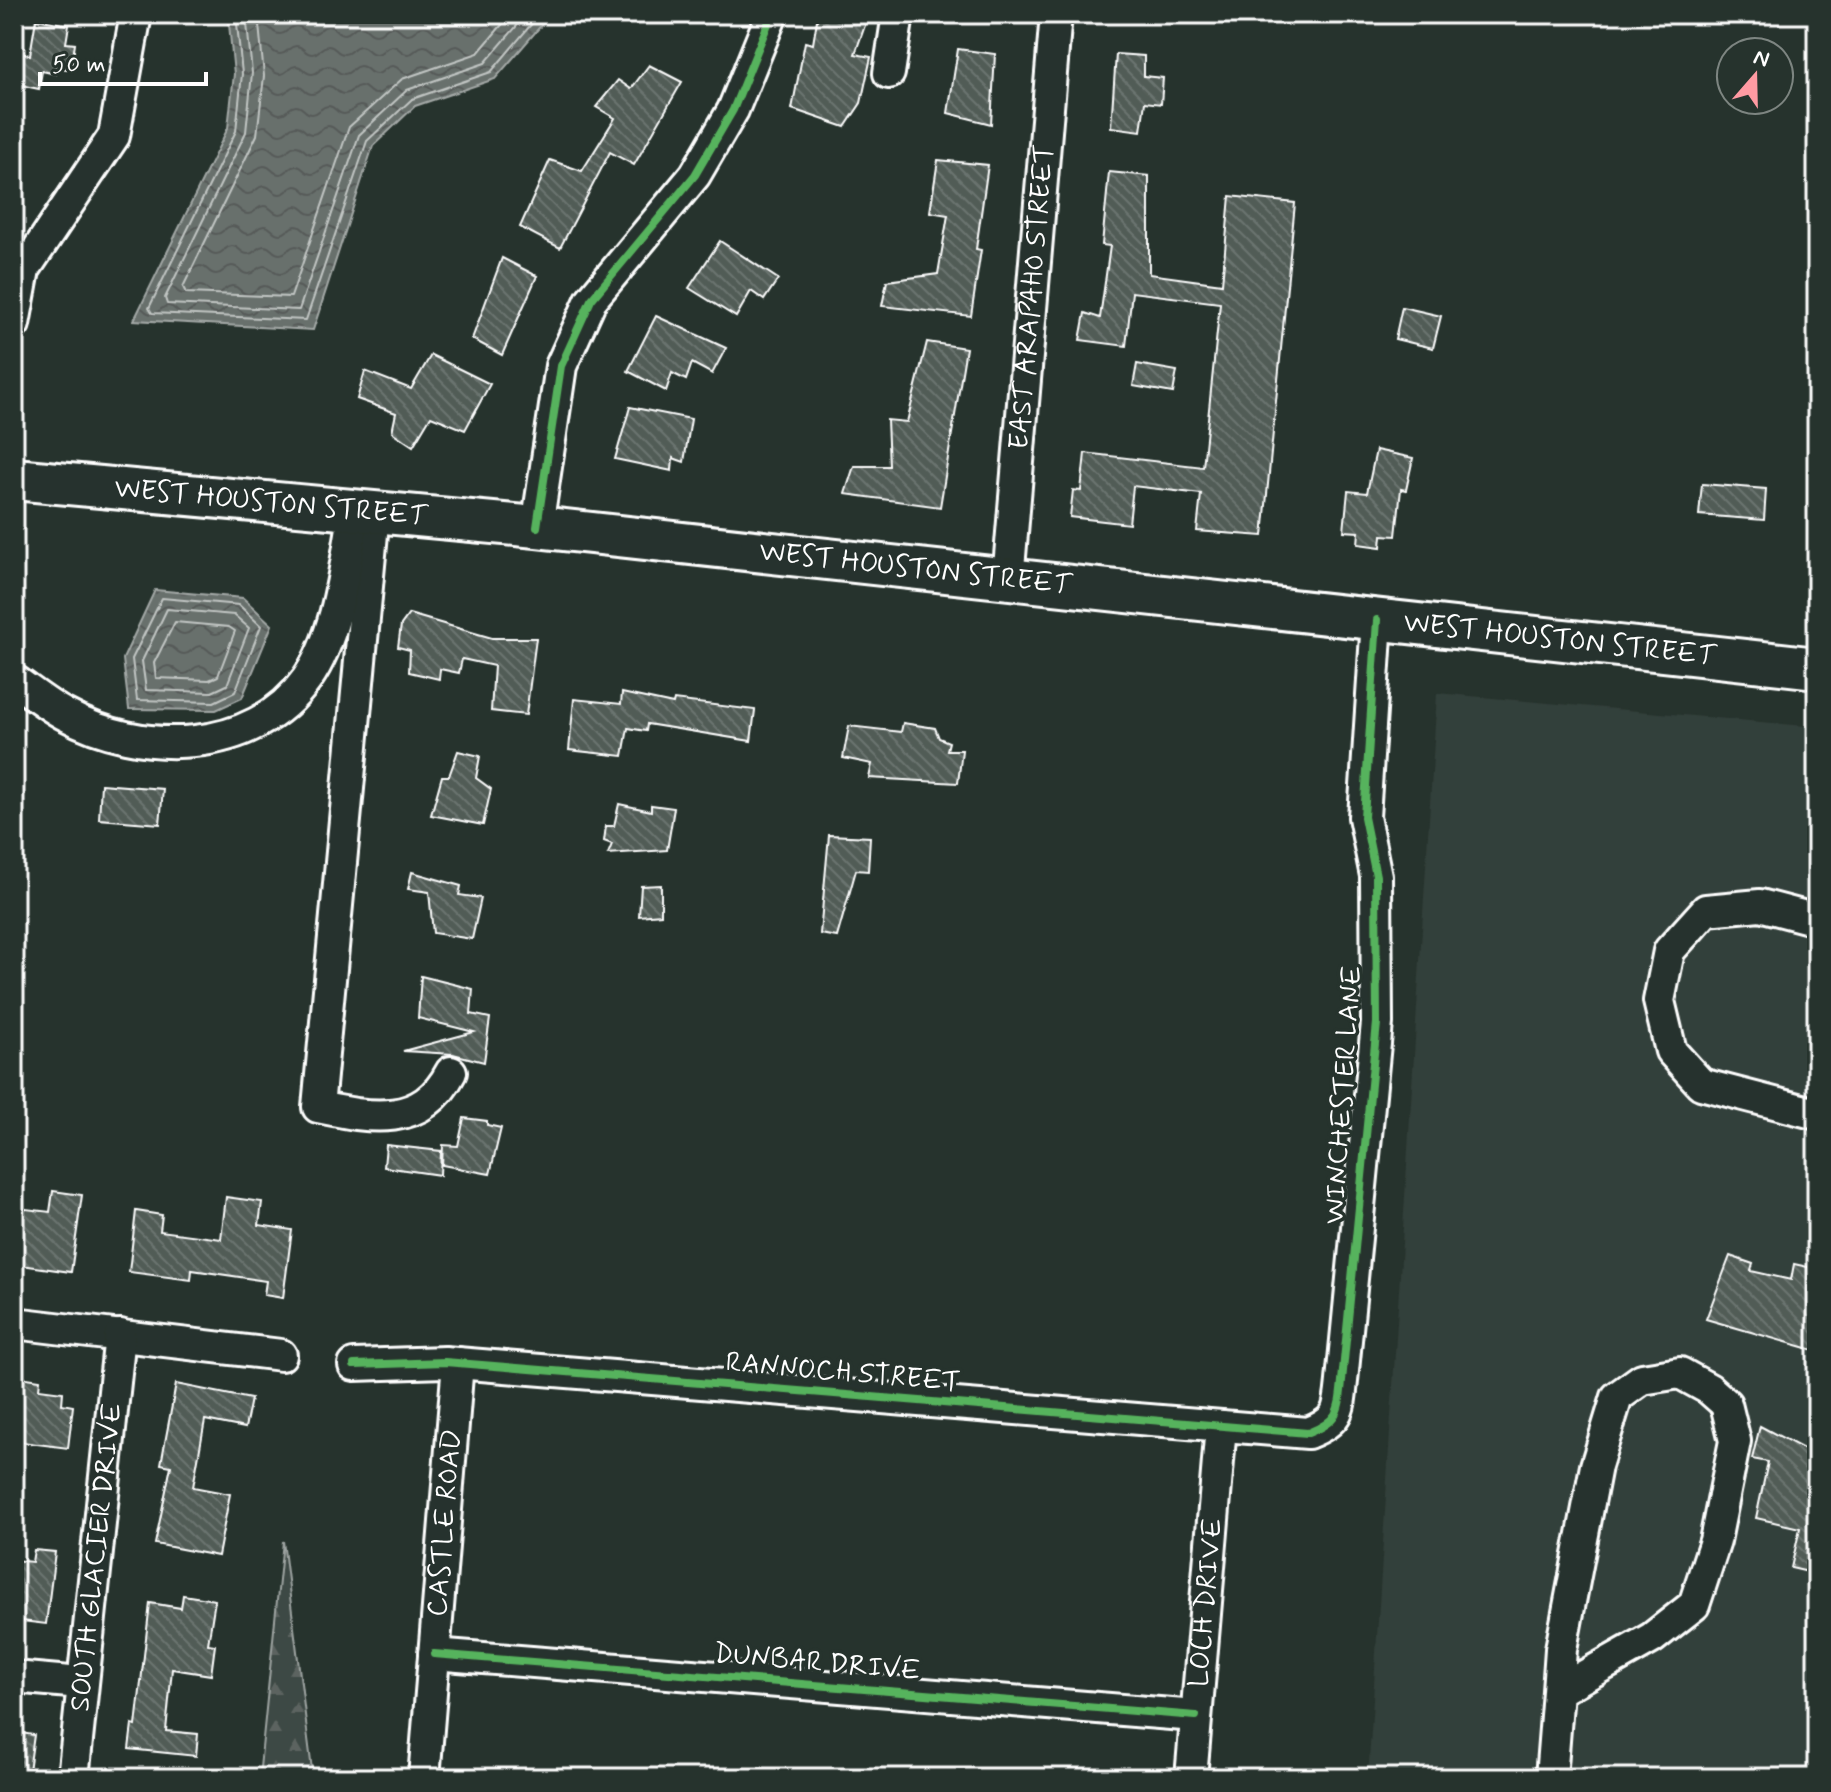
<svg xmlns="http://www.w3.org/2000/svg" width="1831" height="1792" font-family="Mynerve,sans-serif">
  <defs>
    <pattern id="forest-firs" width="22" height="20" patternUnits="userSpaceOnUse" patternTransform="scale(2)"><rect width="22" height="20" fill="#3e4944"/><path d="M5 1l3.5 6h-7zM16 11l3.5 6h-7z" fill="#5b6460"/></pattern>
    <pattern id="water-waves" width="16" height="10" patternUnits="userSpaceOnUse" patternTransform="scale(2)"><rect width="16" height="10" fill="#67706c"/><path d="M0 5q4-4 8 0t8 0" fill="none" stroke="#575a59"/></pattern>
    <pattern id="building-back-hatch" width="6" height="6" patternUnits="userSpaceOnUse" patternTransform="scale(2)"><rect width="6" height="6" fill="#515c57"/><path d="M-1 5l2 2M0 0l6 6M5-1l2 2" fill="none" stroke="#6b7470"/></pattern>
  </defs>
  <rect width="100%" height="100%" fill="#26332d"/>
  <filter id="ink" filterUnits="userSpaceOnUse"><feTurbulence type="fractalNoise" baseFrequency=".0125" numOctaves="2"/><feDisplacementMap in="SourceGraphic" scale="16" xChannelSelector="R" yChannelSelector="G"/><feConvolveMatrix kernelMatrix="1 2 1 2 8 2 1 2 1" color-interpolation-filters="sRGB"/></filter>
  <g filter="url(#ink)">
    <path fill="#333f3a" d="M1437 693 1817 727V1778H1368Z"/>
    <path fill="url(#forest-firs)" stroke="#9ea4a2" stroke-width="2" d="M283 1541 313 1778H259Z"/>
    <g fill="url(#water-waves)" stroke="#a4a9a7" stroke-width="2">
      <path d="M228 14H551L495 79 415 106 373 146 313 330 134 320 228 128 234 74Z"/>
      <path d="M155 590 243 598 272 625 242 698 216 710 129 709 123 659Z"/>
    </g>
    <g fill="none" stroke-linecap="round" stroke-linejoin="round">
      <g stroke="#c2c6c4" stroke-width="2">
        <path d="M236 14 242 74 236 131 149 308 152 313 306 320 367 141 412 99 491 72 540 14"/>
        <path d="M246 14 252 73 246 132 165 298 167 304 299 310 359 135 407 90 485 63 527 14"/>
        <path d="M258 14 264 76 257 135 183 287 186 293 291 297 349 127 402 79 478 53 511 14"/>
        <path d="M162 598 239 605 261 626 235 692 214 702 137 700 132 659Z"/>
        <path d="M167 609 234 615 249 628 227 685 212 692 146 690 142 661Z"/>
        <path d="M175 622 229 627 235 631 218 676 209 680 156 678 154 663Z"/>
      </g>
    </g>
    <g fill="url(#building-back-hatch)" stroke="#fff" stroke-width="2">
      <path d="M818 14H869L855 54 871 57 861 103 845 127 792 109 805 42 813 44Z"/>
      <path d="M36 19 69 25 66 43 75 44 71 70 57 67 56 74 42 71 39 89 15 84 20 53 30 55Z"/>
      <path d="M958 49 995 54 991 124 948 113Z"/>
      <path d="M1116 54 1144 56V76L1163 78 1161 104 1145 102 1141 131 1111 127Z"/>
      <path d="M649 65 682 82 634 165 610 152 560 248 520 227 550 160 582 171 615 118 596 107 618 80 631 89Z"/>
      <path d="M938 160 988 165 976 249 981 250 971 316 882 306 887 281 938 274 948 215 930 212Z"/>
      <path d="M1109 172 1149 176V274L1222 284 1230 196 1295 203 1263 536 1197 531 1201 494 1133 486 1129 524 1070 517 1073 490 1081 491 1085 453 1203 467 1220 303 1132 292 1126 346 1080 340 1085 313 1100 318 1110 246 1102 245Z"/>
      <path d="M720 241 778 279 764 300 751 291 736 317 689 288Z"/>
      <path d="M502 258 537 276 502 355 472 339Z"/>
      <path d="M1402 307 1441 316 1433 348 1395 339Z"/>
      <path d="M656 316 726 348 712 374 692 363 686 380 672 373 666 391 628 371Z"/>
      <path d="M927 342 966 348 940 507 845 494 854 466H889L887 420 907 422Z"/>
      <path d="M431 355 490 384 465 430 431 416 413 446 392 432 396 413 357 399 365 371 411 389Z"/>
      <path d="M1137 364 1177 371 1173 393 1133 386Z"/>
      <path d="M630 407 691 419 684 462 673 458 672 471 615 459Z"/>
      <path d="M1376 450 1413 458 1406 490 1401 489 1396 536 1382 535 1381 547 1358 544 1359 532 1344 531 1348 491 1367 493Z"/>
      <path d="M1702 484 1766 489 1764 520 1699 515Z"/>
      <path d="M409 614 492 638H536L526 715 491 711 494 666 462 659 459 673 440 669 439 679 409 672 410 650 398 647 401 625Z"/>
      <path d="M622 693 673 704 674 700 755 710 751 741 647 724 646 731 628 728 623 756 569 750 574 699 621 704Z"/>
      <path d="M903 723 935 728 939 738 949 742 947 750H962L958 783 869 778 872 764 843 758 849 726 901 732Z"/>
      <path d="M458 751 480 756 476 778 491 789 483 825 431 815 442 776H449Z"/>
      <path d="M101 784 163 789 160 824 99 819Z"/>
      <path d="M619 804 651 811V805L674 808 667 850 608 854 612 844 604 841 606 826H614Z"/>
      <path d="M829 835 870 837 868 871 856 870 837 937 820 934Z"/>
      <path d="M412 872 461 886 459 895 481 898 472 939 433 933 429 892 408 889Z"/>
      <path d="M661 885V914L639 916 641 886Z"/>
      <path d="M421 976 473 989 471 1014 490 1018 484 1062 453 1054 403 1051 474 1032 418 1018Z"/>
      <path d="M464 1118 487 1121V1125L501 1128 490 1174 442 1165 443 1145 458 1146Z"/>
      <path d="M386 1145 441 1151 440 1175 384 1167Z"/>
      <path d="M53 1191 82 1195 71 1272 14 1264 18 1208 50 1212Z"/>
      <path d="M226 1197 262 1202 259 1225 292 1230 283 1298 264 1295 266 1281 192 1270 191 1280 129 1272 136 1211 162 1215 160 1231 221 1239Z"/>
      <path d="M1730 1256 1753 1264 1751 1271 1791 1280 1794 1264 1817 1269V1351L1706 1319Z"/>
      <path d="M14 1376 40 1380 39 1389 63 1392 62 1404 73 1406 68 1448 14 1441Z"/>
      <path d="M176 1384 251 1399 245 1428 205 1420 193 1487 230 1494 218 1556 155 1544 171 1466 161 1464Z"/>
      <path d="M1760 1426 1817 1456V1574L1791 1568 1800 1528 1756 1518 1768 1462 1752 1459Z"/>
      <path d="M34 1550 55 1552 46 1624 14 1620V1560L32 1562Z"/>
      <path d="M183 1595 215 1600 208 1644 215 1645 211 1675 172 1669 166 1731 198 1734 196 1756 129 1749 132 1725 136 1726 150 1603 181 1608Z"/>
      <path d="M14 1732 34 1735 28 1778H14Z"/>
    </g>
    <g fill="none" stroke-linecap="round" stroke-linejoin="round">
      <defs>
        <g id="minor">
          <path d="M889 73 898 14"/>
          <path d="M14 324 24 270 114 136 136 14"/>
          <path d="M374 512 318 1107C371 1118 422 1128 451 1072"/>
          <path d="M537 527 561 366 591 300 695 175 733 110 772 14"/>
          <path id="s1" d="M1008 580 1056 14"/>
          <path d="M14 680C30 691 47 705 64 714 140 756 253 756 307 679 339 633 345 565 355 511"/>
          <path d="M1817 920 1760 905 1706 910 1669 951 1659 1001 1671 1051 1701 1084 1817 1114"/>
          <path d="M14 1323 281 1355"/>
          <path d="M354 1365 445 1362 1308 1433C1339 1421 1339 1411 1342 1381L1377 1023 1376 876 1364 817 1377 620"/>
          <path d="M434 1654 1196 1716"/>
          <path d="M14 1677 81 1683"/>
          <path id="s2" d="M73 1778 120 1335"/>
          <path id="s3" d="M424 1778 458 1363"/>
          <path id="s4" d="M1191 1778 1221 1426"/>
          <path d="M1551 1778 1558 1691 1561 1649 1596 1466 1617 1397 1642 1379 1680 1373 1709 1389 1726 1404 1735 1441 1715 1541 1694 1605 1652 1638 1558 1691"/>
        </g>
        <g id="major">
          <path id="s5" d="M14 479 537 527 1817 668"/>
        </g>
      </defs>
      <use href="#minor" stroke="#fff" stroke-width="36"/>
      <use href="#major" stroke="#fff" stroke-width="46"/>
      <use href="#minor" stroke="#26332d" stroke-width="30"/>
      <use href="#major" stroke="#26332d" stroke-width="40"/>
      <defs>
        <g id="cycleway">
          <path d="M537 527 561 366 591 300 695 175 733 110 772 14"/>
          <path d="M354 1365 445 1362 1308 1433C1339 1421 1339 1411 1342 1381L1377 1023 1376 876 1364 817 1377 620"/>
          <path d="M434 1654 1196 1716"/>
        </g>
      </defs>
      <use href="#cycleway" stroke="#26332d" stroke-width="13"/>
      <use href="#cycleway" stroke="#56b35d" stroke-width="8"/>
    </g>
  </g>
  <g text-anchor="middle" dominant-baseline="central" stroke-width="7" stroke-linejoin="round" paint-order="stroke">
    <g font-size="28" fill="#fff" stroke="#26332d">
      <text stroke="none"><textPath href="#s1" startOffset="284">EAST ARAPAHO STREET</textPath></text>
      <text stroke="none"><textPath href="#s5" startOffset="258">WEST HOUSTON STREET</textPath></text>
      <text stroke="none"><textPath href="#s5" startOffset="906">WEST HOUSTON STREET</textPath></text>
      <text stroke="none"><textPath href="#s5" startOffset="1554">WEST HOUSTON STREET</textPath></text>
      <text transform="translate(1344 1095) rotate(-86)">WINCHESTER LANE</text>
      <text transform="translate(843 1373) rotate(5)">RANNOCH STREET</text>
      <text stroke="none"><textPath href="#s3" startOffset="256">CASTLE ROAD</textPath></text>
      <text stroke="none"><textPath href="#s2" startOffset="222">SOUTH GLACIER DRIVE</textPath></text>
      <text stroke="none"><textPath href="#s4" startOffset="176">LOCH DRIVE</textPath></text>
      <text transform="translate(817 1663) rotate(5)">DUNBAR DRIVE</text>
    </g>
  </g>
  <rect width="1831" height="1792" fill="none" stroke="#26332d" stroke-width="48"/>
  <rect x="24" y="24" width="1783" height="1744" fill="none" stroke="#fff" stroke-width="3" filter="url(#ink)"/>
  <g transform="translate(1755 76) rotate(20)"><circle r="38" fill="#26332d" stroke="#7d8581" stroke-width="2"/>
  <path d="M0-6L14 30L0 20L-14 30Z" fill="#ff9aa2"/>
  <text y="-12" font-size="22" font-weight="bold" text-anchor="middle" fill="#ffffff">N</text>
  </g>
  <path d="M40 72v12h166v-12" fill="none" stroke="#ffffff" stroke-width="4"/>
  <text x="52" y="72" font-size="24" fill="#ffffff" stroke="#26332d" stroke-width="6" paint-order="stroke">50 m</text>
</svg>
